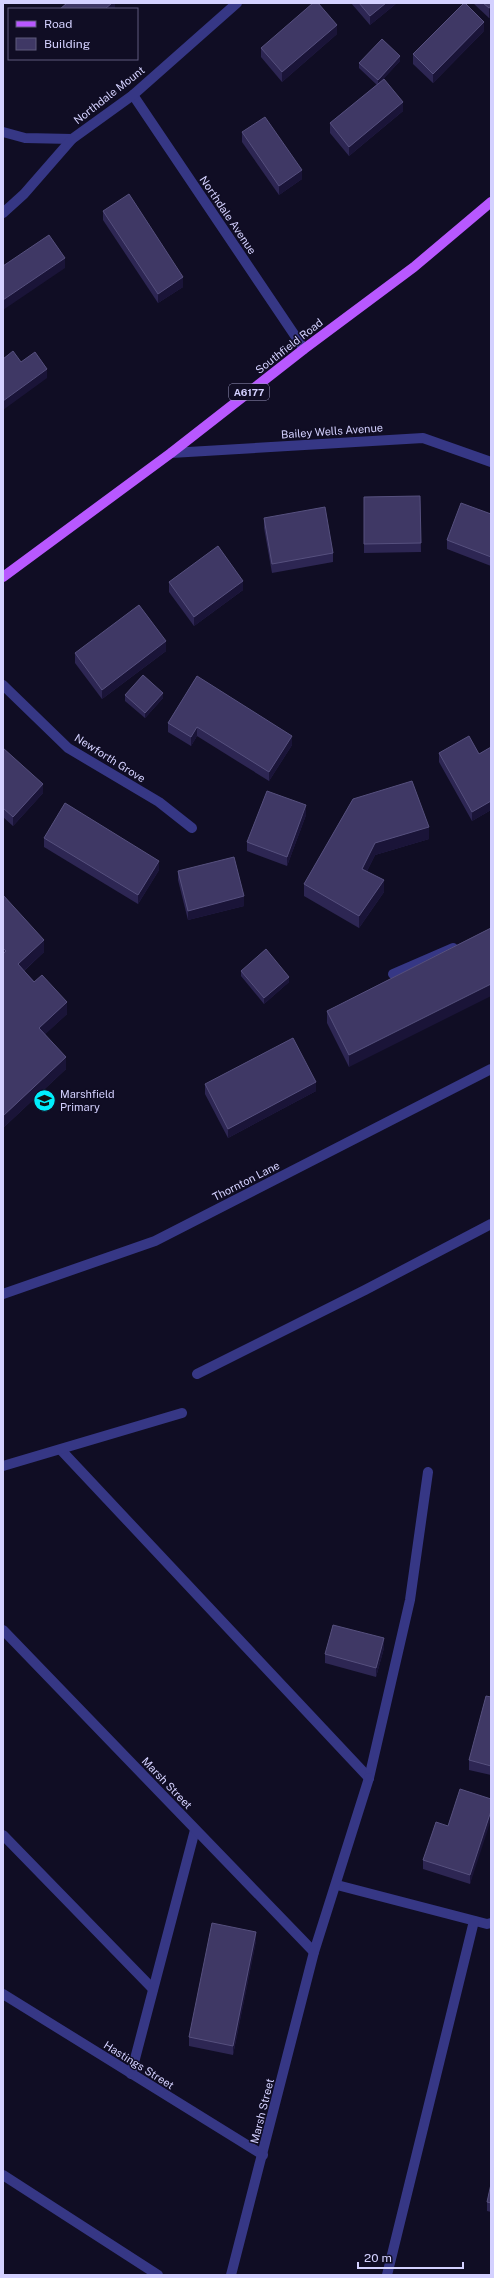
<svg xmlns="http://www.w3.org/2000/svg" width="494" height="2278" font-family="'Public Sans',sans-serif">
  <rect width="100%" height="100%" fill="#100d24"/>
  <g fill="none" stroke-linecap="round" stroke-linejoin="round">
    <g stroke="#363785" stroke-width="10">
      <path d="M393 974 453 948"/>
      <path d="M197 1374 365 1290 491 1224"/>
      <path d="M61 1450 369 1778"/>
      <path d="M3 1466 182 1413"/>
      <path d="M369 1778 410 1600 428 1472"/>
      <path d="M3 1835 153 1989"/>
      <path d="M337 1885 487 1924 491 1923"/>
      <path d="M131 2074 195 1830"/>
      <path d="M3 2175 158 2275"/>
      <path d="M387 2275 474 1921"/>
    </g>
    <g stroke="#363785" stroke-width="10">
      <path d="M133 95 304 349"/>
      <path d="M3 132 25 138 72 139"/>
      <path d="M3 213 24 194 72 139 133 95 237 3"/>
      <path d="M171 453 423 438 491 462"/>
      <path d="M3 685 68 748 159 802 192 828"/>
      <path d="M3 1294 155 1241 491 1069"/>
      <path d="M3 1630 314 1952"/>
      <path d="M3 1994 263 2155"/>
      <path d="M231 2275 314 1952 369 1778"/>
    </g>
    <path stroke="#b858ff" stroke-width="10" d="M3 577 171 453 304 349 414 267 491 202"/>
  </g>
  <g fill="#2d2653">
    <path d="M351 3H397L370 25Z"/>
    <path d="M473 3H491V16L489 18Z"/>
    <path d="M484 31 433 83 413 64V54Z"/>
    <path d="M337 34 282 82 261 57V48Z"/>
    <path d="M400 61 382 80 403 111 349 156 330 133V123L377 85 359 68V63Z"/>
    <path d="M242 132 302 179 279 195 242 142Z"/>
    <path d="M103 211 183 287 158 303 103 220Z"/>
    <path d="M420 496 421 552 364 553V497Z"/>
    <path d="M491 514V566L447 549V540Z"/>
    <path d="M264 518 333 553V562L272 573 264 528Z"/>
    <path d="M169 582 243 590 194 626 169 592Z"/>
    <path d="M166 651 102 699 75 663V653Z"/>
    <path d="M197 676 292 745 269 781 197 736 191 746 168 732V723Z"/>
    <path d="M125 695 163 698 145 718 125 701Z"/>
    <path d="M491 747V810L472 821 439 762V753L479 754Z"/>
    <path d="M3 748 43 793 13 826 3 817Z"/>
    <path d="M353 799 429 839 375 855 367 871 384 892 359 928 304 896V884Z"/>
    <path d="M306 815 287 866 247 851V842Z"/>
    <path d="M44 838 159 870 138 904 44 847Z"/>
    <path d="M178 871 244 906 188 920 178 880Z"/>
    <path d="M3 895 44 952 24 971 67 1014 45 1034 66 1069 3 1128Z"/>
    <path d="M491 928 349 1067 327 1023V1011Z"/>
    <path d="M241 971 289 982 264 1004 241 976Z"/>
    <path d="M205 1084 316 1091 228 1138 205 1094Z"/>
    <path d="M384 1648 376 1677 325 1663V1654Z"/>
    <path d="M491 1697V1775L469 1770V1760Z"/>
    <path d="M491 1799 470 1884 423 1869V1860L448 1826Z"/>
    <path d="M256 1941 233 2055 189 2046V2037Z"/>
    <path d="M491 2184V2212L487 2211V2202Z"/>
  </g>
  <g fill="#1a1438">
    <path d="M112 3H115V9H105Z"/>
    <path d="M386 3H397L370 25V16Z"/>
    <path d="M491 7V16L489 18V8Z"/>
    <path d="M484 22V31L433 83V74Z"/>
    <path d="M337 25V34L282 82V72Z"/>
    <path d="M400 56V61L378 85V80Z"/>
    <path d="M403 102V111L349 156V147Z"/>
    <path d="M302 170V179L279 195V186Z"/>
    <path d="M65 258V268L3 310V300Z"/>
    <path d="M183 277V287L158 303V294Z"/>
    <path d="M47 369V378L3 410V401Z"/>
    <path d="M243 581V590L194 626V617Z"/>
    <path d="M166 641V651L102 699V690Z"/>
    <path d="M163 693V698L145 718V713Z"/>
    <path d="M197 727V736L191 746V737Z"/>
    <path d="M292 736V745L269 781V772Z"/>
    <path d="M43 784V793L13 826V817Z"/>
    <path d="M491 801V810L472 821V812Z"/>
    <path d="M306 805V815L287 866V857Z"/>
    <path d="M429 827V839L375 855 362 881V869L375 843Z"/>
    <path d="M159 861V870L138 904V895Z"/>
    <path d="M384 880V892L359 928V916Z"/>
    <path d="M244 896V906L188 920V911Z"/>
    <path d="M44 940V952L18 976V964Z"/>
    <path d="M289 977V982L264 1004V998Z"/>
    <path d="M491 984V996L349 1067V1055Z"/>
    <path d="M67 1002V1014L39 1040V1028Z"/>
    <path d="M66 1057V1069L3 1128V1116Z"/>
    <path d="M316 1082V1091L228 1138V1129Z"/>
    <path d="M384 1638V1648L376 1677V1668Z"/>
    <path d="M491 1811V1820L470 1884V1875Z"/>
    <path d="M256 1932V1941L233 2055V2046Z"/>
  </g>
  <g fill="#3f3865" stroke="#56507e">
    <path d="M67 3H112L105 9H60Z"/>
    <path d="M313 3H318L337 25 282 72 261 48Z"/>
    <path d="M359 3H386L370 16Z"/>
    <path d="M464 3H465L484 22 433 74 413 54Z"/>
    <path d="M483 3H491V7L489 8Z"/>
    <path d="M382 39 400 56 378 80 359 63Z"/>
    <path d="M384 79 403 102 349 147 330 123Z"/>
    <path d="M265 117 302 170 279 186 242 132Z"/>
    <path d="M129 194 183 277 158 294 103 211Z"/>
    <path d="M49 235 65 258 3 300V266Z"/>
    <path d="M13 351 21 362 35 352 47 369 3 401V359Z"/>
    <path d="M420 496 421 543 364 544V497Z"/>
    <path d="M461 503 491 514V557L447 540Z"/>
    <path d="M325 507 333 553 272 564 264 518Z"/>
    <path d="M218 546 243 581 194 617 169 582Z"/>
    <path d="M139 605 166 641 102 690 75 653Z"/>
    <path d="M143 675 163 693 145 713 125 695Z"/>
    <path d="M197 676 292 736 269 772 197 727 191 737 168 723Z"/>
    <path d="M469 736 479 754 491 747V801L472 812 439 753Z"/>
    <path d="M3 748 43 784 13 817 3 808Z"/>
    <path d="M412 781 429 827 375 843 362 869 384 880 359 916 304 884 353 799Z"/>
    <path d="M267 791 306 805 287 857 247 842Z"/>
    <path d="M65 803 159 861 138 895 44 838Z"/>
    <path d="M234 857 244 896 188 911 178 871Z"/>
    <path d="M3 895 44 940 18 964 34 982 42 975 67 1002 39 1028 66 1057 3 1116V954L6 951 3 948Z"/>
    <path d="M491 928V984L349 1055 327 1011Z"/>
    <path d="M266 949 289 977 264 998 241 971Z"/>
    <path d="M293 1038 316 1082 228 1129 205 1084Z"/>
    <path d="M333 1625 384 1638 376 1668 325 1654Z"/>
    <path d="M486 1696 491 1697V1766L469 1760Z"/>
    <path d="M460 1789 491 1799V1811L470 1875 423 1860 436 1822 448 1826Z"/>
    <path d="M212 1923 256 1932 233 2046 189 2037Z"/>
    <path d="M491 2184V2203L487 2202Z"/>
  </g>
  <defs>
    <symbol id="school-disc" viewBox="-11 -11 22 22"><circle r="9.5" fill="#00effc" stroke="#100d24"/><path d="M0-5L7-2L0 1L-7-2ZM-4 1L0 2.5L4 1V4Q0 6-4 4Z" fill="#111"/></symbol>
  </defs>
  <g fill-rule="evenodd">
    <use href="#school-disc" x="32" y="1088" width="25" height="25"/>
  </g>
  <g text-anchor="middle" dominant-baseline="central" stroke-width="3" stroke-linejoin="round" paint-order="stroke">
    <rect fill="#100d24" stroke="#9996bd" stroke-width="1" x="229" y="384" width="40" height="16" rx="3"/>
    <g font-size="10" font-weight="bold" fill="#d4d1ff">
      <text x="249" y="392">A6177</text>
    </g>
    <g font-size="11" fill="#d4d1ff" stroke="#100d24">
      <text transform="translate(109 95) rotate(-38)">Northdale Mount</text>
      <text transform="translate(228 215) rotate(56)">Northdale Avenue</text>
      <text transform="translate(289 346) rotate(-38)">Southfield Road</text>
      <text transform="translate(332 431) rotate(-4)">Bailey Wells Avenue</text>
      <text transform="translate(110 758) rotate(32)">Newforth Grove</text>
      <text transform="translate(246 1181) rotate(-27)">Thornton Lane</text>
      <text transform="translate(167 1783) rotate(46)">Marsh Street</text>
      <text transform="translate(139 2065) rotate(32)">Hastings Street</text>
      <text transform="translate(262 2111) rotate(-76)">Marsh Street</text>
    </g>
    <g font-size="11" fill="#d4d1ff" stroke="#100d24" text-anchor="start">
      <text x="60" y="1094">Marshfield<tspan x="60" dy="13">Primary</tspan></text>
    </g>
  </g>
  <rect width="494" height="2278" fill="none" stroke="#d4d1ff" stroke-width="8"/>
  <rect x="8" y="8" width="130" height="52" fill="#100d24" stroke="#5e5b7c"/>
  <rect x="16" y="21" width="20" height="6" fill="#b858ff" stroke="#5e5b7c"/>
  <text x="44" y="28" font-size="12" fill="#d4d1ff">Road</text>
  <rect x="16" y="38" width="20" height="12" fill="#3f3865" stroke="#5e5b7c"/>
  <text x="44" y="48" font-size="12" fill="#d4d1ff">Building</text>
  <path d="M358 2262v6h105v-6" fill="none" stroke="#d4d1ff" stroke-width="2"/>
  <text x="364" y="2262" font-size="12" fill="#d4d1ff" stroke="#100d24" stroke-width="3" paint-order="stroke">20 m</text>
</svg>
